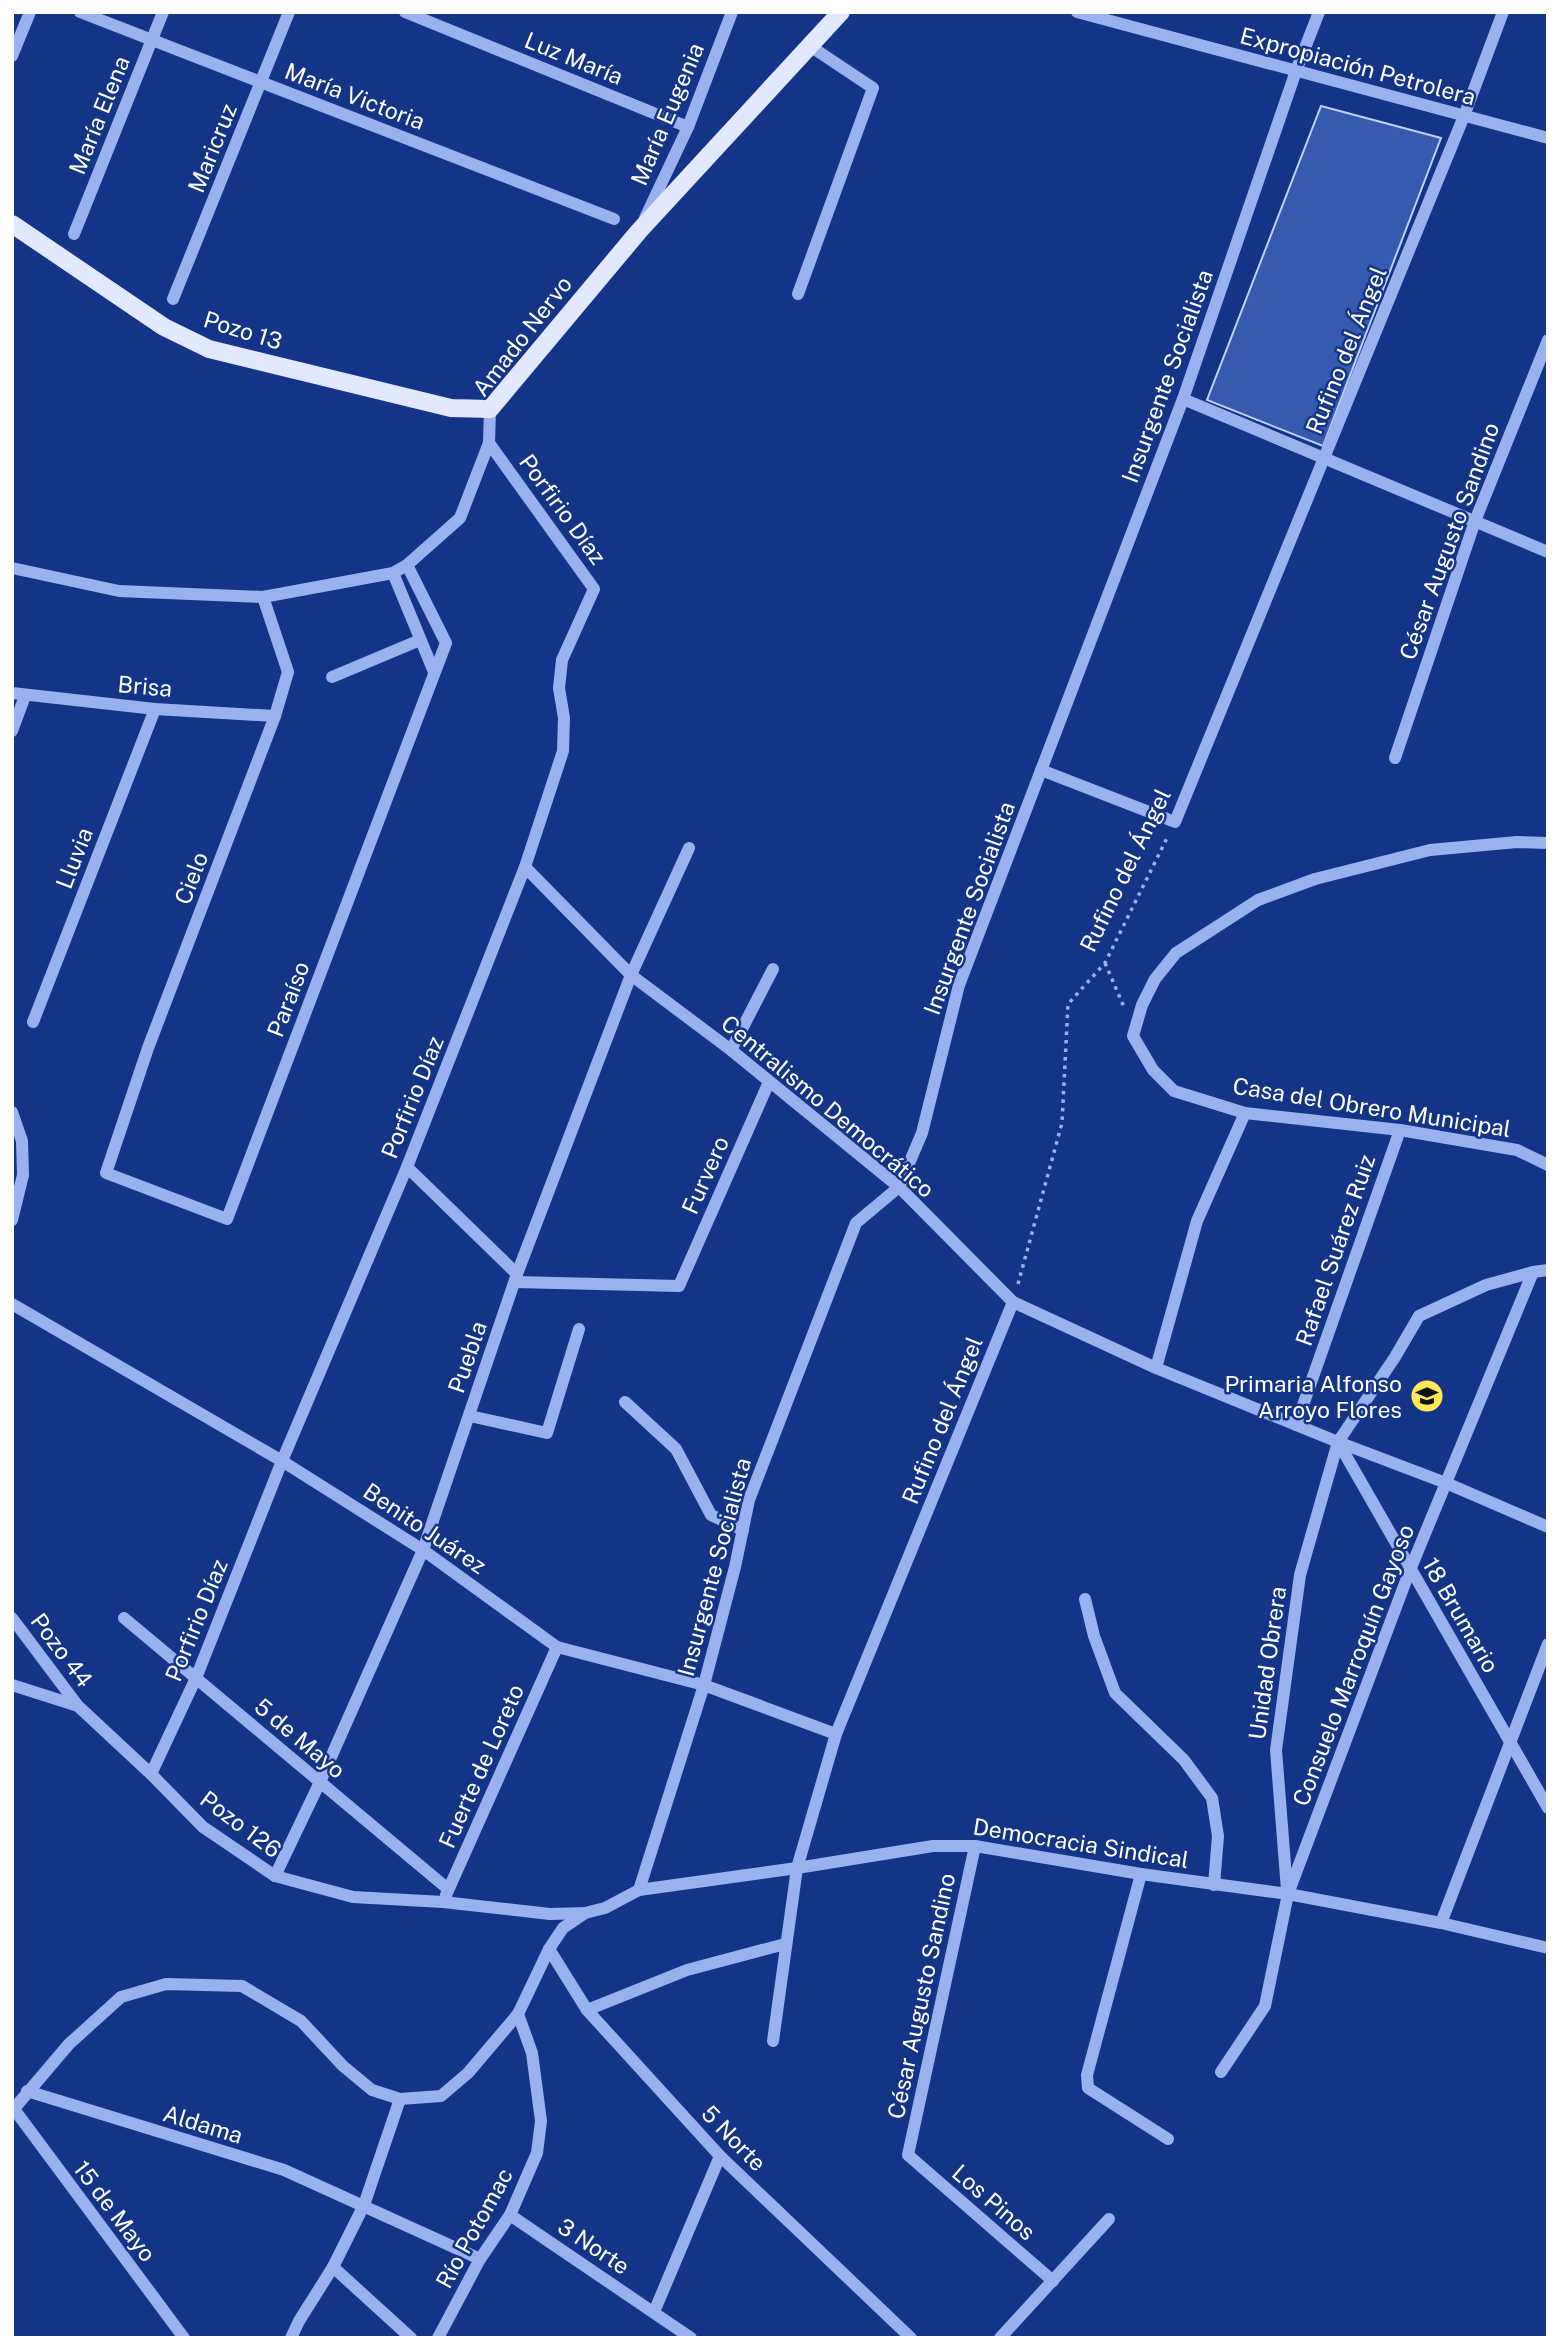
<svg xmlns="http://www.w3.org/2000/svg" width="1560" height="2350" font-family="'Public Sans',sans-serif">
  <rect width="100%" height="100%" fill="#143487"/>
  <path fill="#375ab0" stroke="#bfd1fb" stroke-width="2" d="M1321 106 1441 138 1323 446 1207 400Z"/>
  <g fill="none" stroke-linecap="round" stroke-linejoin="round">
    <g stroke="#99b2ef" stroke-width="3.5" stroke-dasharray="3.5 5" stroke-linecap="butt">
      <path d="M1105 963 1124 1007"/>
      <path d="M1018 1284 1062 1123 1068 1004 1105 963 1168 836"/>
    </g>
    <g stroke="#99b2ef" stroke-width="12">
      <path d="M80 12 614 219"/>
      <path d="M405 12 688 127"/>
      <path d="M1077 12 1548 138"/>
      <path d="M12 56 30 12"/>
      <path d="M645 218 688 127 732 12"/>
      <path d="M74 234 163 12"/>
      <path d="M798 294 873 88 810 46"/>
      <path d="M173 299 289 12"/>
      <path d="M1183 399 1548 552"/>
      <path d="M12 568 119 591 263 597 393 573 407 565 460 518 489 443 490 409"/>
      <path d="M393 573 434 672"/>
      <path d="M263 597 288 672 275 716 148 1048 106 1173 227 1219 446 643 407 565"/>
      <path d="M332 677 420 640"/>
      <path d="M12 693 155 709 275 716"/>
      <path d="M12 731 25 696"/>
      <path d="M1395 758 1475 521 1548 340"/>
      <path d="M1041 770 1175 822 1464 116 1503 12"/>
      <path d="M1548 843 1517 842 1430 850 1315 879 1258 900 1176 953 1155 979 1142 1005 1133 1036 1153 1070 1174 1091 1245 1113 1400 1130 1517 1150 1548 1165"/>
      <path d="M525 867 631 975 731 1050 899 1187 1013 1302 1156 1368 1338 1442 1446 1483 1548 1527"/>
      <path d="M33 1022 155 709"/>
      <path d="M731 1050 773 969"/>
      <path d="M12 1112 22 1141 23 1175 12 1220"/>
      <path d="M407 1167 517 1274"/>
      <path d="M515 1282 679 1286 769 1082"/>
      <path d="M12 1304 282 1461 423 1550 557 1647 704 1685 836 1734"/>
      <path d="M1156 1368 1197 1221 1245 1113"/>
      <path d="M625 1402 676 1449 711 1515 743 1530"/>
      <path d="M470 1416 547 1433 579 1329"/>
      <path d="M1296 1425 1400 1130"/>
      <path d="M1338 1442 1548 1808"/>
      <path d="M1085 1599 1094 1636 1115 1693 1184 1760 1212 1798 1218 1836 1214 1885"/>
      <path d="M12 1618 78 1706"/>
      <path d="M124 1618 448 1889"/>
      <path d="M12 1685 78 1706 151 1774 203 1827 275 1876 353 1897 443 1902 550 1914 585 1913 605 1908 639 1890 797 1868 933 1846H975L1141 1874 1288 1894 1441 1923 1548 1948"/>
      <path d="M151 1774 196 1678 282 1461 407 1167 525 867 563 751 564 718 559 688 562 660 594 589 489 443"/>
      <path d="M975 1846 908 2155 1053 2281"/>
      <path d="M1141 1874 1087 2075 1088 2088 1168 2139"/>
      <path d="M275 1876 320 1782 423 1550 517 1274 631 975 689 848"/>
      <path d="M639 1890 704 1685 735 1567 749 1500 856 1223 899 1187 922 1133 959 985 1183 399 1296 71 1319 12"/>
      <path d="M1287 1890 1276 1750 1300 1575 1338 1442 1395 1357 1419 1316 1486 1285 1533 1272 1548 1270"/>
      <path d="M446 1895 557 1647"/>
      <path d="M1441 1923 1548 1644"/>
      <path d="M549 1949 587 2010 720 2156 911 2338"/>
      <path d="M587 2010 687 1970 785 1944"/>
      <path d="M773 2041 797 1868 836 1734 1013 1302"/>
      <path d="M1221 2072 1265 2006 1288 1894 1410 1570 1533 1272"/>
      <path d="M27 2091 284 2170 480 2259"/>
      <path d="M14 2109 184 2338"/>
      <path d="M12 2111 69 2044 121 1997 166 1984 242 1986 301 2021 343 2066 372 2090 400 2099 441 2096 468 2073 518 2014 549 1949 563 1928 585 1913"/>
      <path d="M510 2215 691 2338"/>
      <path d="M333 2267 411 2338"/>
      <path d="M654 2312 720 2156"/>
      <path d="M291 2338 299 2321 333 2267 364 2205 400 2099"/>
      <path d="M438 2338 480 2259 510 2215 537 2153 541 2121 532 2053 518 2014"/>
      <path d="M1000 2338 1109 2219"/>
    </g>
    <path stroke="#e1e8ff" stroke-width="18" d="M12 224 164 327 209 349 451 408 490 409 639 231 841 12"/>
  </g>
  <defs>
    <symbol id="school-disc" viewBox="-11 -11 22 22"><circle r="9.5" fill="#ffe957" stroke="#143487"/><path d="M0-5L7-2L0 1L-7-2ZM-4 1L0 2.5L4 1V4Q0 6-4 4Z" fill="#111"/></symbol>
  </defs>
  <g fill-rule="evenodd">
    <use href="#school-disc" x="1408" y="1377" width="38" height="38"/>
  </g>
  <g text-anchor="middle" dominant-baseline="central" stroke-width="5" stroke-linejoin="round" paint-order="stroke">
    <g font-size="23" fill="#fff" stroke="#143487">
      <text transform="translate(574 58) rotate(22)">Luz María</text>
      <text transform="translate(1358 66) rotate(15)">Expropiación Petrolera</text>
      <text transform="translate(355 96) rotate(21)">María Victoria</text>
      <text transform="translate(667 114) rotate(-67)">María Eugenia</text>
      <text transform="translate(99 115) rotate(-68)">María Elena</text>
      <text transform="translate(212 148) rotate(-68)">Maricruz</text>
      <text transform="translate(243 330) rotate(17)">Pozo 13</text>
      <text transform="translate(522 336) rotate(-52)">Amado Nervo</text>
      <text transform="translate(1346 350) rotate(-68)">Rufino del Ángel</text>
      <text transform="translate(1167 376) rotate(-70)">Insurgente Socialista</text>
      <text transform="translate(563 509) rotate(54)">Porfirio Díaz</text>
      <text transform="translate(1449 541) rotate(-70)">César Augusto Sandino</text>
      <text transform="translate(145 686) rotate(5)">Brisa</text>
      <text transform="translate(74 858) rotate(-69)">Lluvia</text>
      <text transform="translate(1125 870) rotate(-64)">Rufino del Ángel</text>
      <text transform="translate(191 878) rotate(-69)">Cielo</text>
      <text transform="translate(969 908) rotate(-70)">Insurgente Socialista</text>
      <text transform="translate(288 999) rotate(-69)">Paraíso</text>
      <text transform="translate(412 1097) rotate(-68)">Porfirio Díaz</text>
      <text transform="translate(828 1106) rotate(40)">Centralismo Democrático</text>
      <text transform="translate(1372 1107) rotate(9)">Casa del Obrero Municipal</text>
      <text transform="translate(705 1175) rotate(-66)">Furvero</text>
      <text transform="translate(1335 1250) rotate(-71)">Rafael Suárez Ruiz</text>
      <text transform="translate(467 1357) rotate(-71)">Puebla</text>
      <text transform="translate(942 1420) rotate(-68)">Rufino del Ángel</text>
      <text transform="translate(425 1528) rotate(34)">Benito Juárez</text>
      <text transform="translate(714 1567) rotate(-75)">Insurgente Socialista</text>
      <text transform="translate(1461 1615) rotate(60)">18 Brumario</text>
      <text transform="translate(196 1620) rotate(-68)">Porfirio Díaz</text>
      <text transform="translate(62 1650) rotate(53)">Pozo 44</text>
      <text transform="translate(1267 1663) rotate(-82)">Unidad Obrera</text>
      <text transform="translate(1353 1665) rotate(-69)">Consuelo Marroquín Gayoso</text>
      <text transform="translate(300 1738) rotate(40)">5 de Mayo</text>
      <text transform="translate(481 1766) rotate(-66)">Fuerte de Loreto</text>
      <text transform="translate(241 1824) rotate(37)">Pozo 126</text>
      <text transform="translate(1081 1843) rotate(9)">Democracia Sindical</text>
      <text transform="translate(921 1996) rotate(-78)">César Augusto Sandino</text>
      <text transform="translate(203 2124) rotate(17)">Aldama</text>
      <text transform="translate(734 2138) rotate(46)">5 Norte</text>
      <text transform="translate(994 2202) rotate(41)">Los Pinos</text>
      <text transform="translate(115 2211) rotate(53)">15 de Mayo</text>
      <text transform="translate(474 2228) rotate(-61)">Río Potomac</text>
      <text transform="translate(594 2246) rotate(34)">3 Norte</text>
    </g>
    <g font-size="23" fill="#fff" stroke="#143487" text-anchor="end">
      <text x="1402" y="1383">Primaria Alfonso<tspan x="1402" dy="26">Arroyo Flores</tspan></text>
    </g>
  </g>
  <rect width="1560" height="2350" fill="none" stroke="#ffffff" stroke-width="28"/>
</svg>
